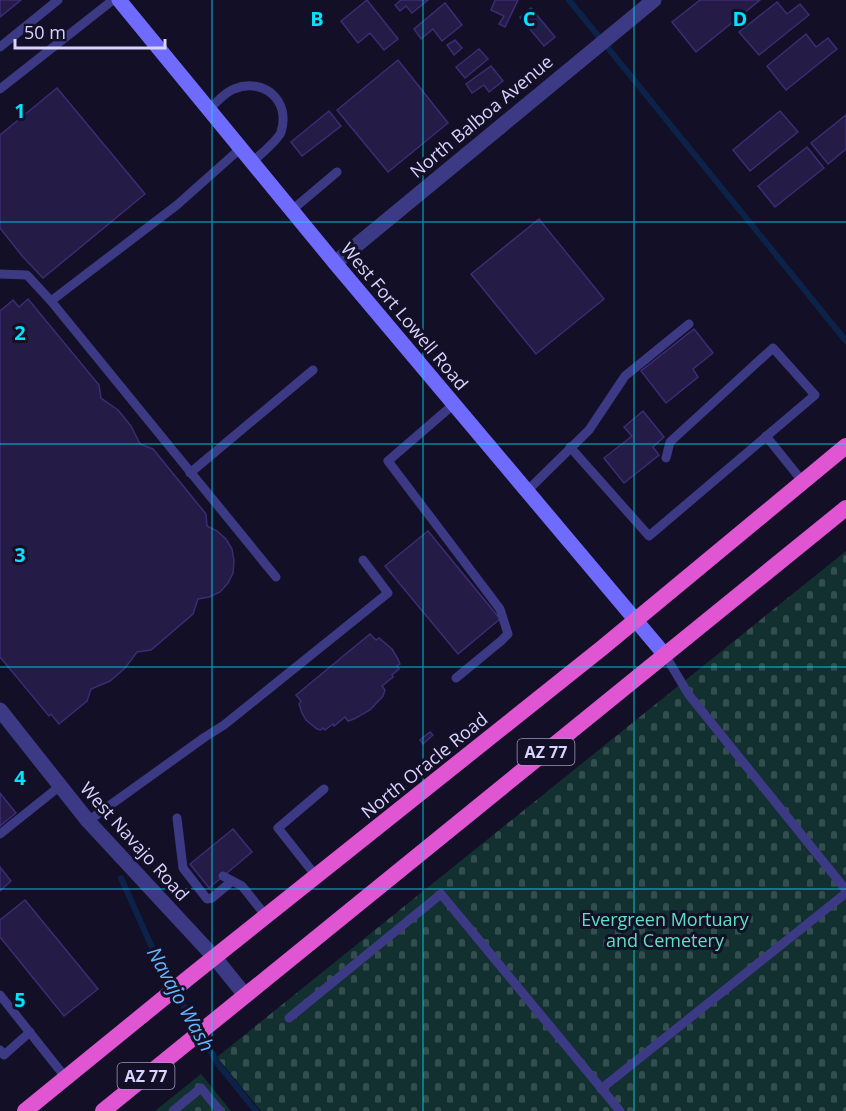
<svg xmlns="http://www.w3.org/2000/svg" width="846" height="1111" font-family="'Open Sans',sans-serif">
  <defs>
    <pattern id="cemetery-stones" width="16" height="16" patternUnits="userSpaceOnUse" patternTransform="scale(1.5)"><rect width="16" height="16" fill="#12302f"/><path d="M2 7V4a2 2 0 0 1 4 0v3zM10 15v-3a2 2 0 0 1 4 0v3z" fill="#344d4e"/></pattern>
  </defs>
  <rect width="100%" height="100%" fill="#130f26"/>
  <g fill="url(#cemetery-stones)">
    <path d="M846 551V1111H261L217 1057Z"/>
    <path d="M201 1074 231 1111H155Z"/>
  </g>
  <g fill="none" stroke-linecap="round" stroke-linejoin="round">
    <g stroke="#0c2248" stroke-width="6">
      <path d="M569 0 846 341"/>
      <path d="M121 878 159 963 218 1064 256 1111"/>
    </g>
  </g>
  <g fill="#241b47" stroke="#3b2d73" stroke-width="1.5">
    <path d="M0 0H21L0 17Z"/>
    <path d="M367 0 398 39 384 50 370 33 358 43 341 21Z"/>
    <path d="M401 0H428L412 13 406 6 400 11 395 5Z"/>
    <path d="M495 0H518L505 27 499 24 504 16 491 10Z"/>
    <path d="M700 0H760L696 52 672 22Z"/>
    <path d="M777 2 787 14 800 4 809 15 759 55 739 32Z"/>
    <path d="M445 3 462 25 442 41 433 29 421 39 414 29Z"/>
    <path d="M531 8 555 37 544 46 520 17Z"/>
    <path d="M806 34 816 47 828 38 837 49 786 90 767 66Z"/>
    <path d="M455 40 462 48 454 55 447 45Z"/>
    <path d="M479 49 488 59 465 78 456 67Z"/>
    <path d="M398 60 448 123 388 172 337 110Z"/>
    <path d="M491 66 503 81 489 92 484 85 472 93 466 84Z"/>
    <path d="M57 88 145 194 43 278 23 257 0 228V135Z"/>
    <path d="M329 111 341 126 302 156 291 142Z"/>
    <path d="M780 111 798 132 750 171 733 150Z"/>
    <path d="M846 115V149L828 164 811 143Z"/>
    <path d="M807 147 824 168 775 207 758 186Z"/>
    <path d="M539 219 604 299 536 354 471 274Z"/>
    <path d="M28 299 99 385 101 398 118 410 131 426 140 444 153 449 206 514 207 526 217 531 226 539 232 549 234 561 233 573 228 583 220 592 209 597 198 599 193 614 151 650 137 652 125 668 110 681 91 689 87 701 59 724 51 714 49 716 0 657V311L13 300 19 307Z"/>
    <path d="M694 329 713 353 693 369 698 377 666 403 641 371Z"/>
    <path d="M643 411 664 437 653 447 659 455 624 483 604 458 632 436 624 427Z"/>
    <path d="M428 531 500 619 458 654 385 566Z"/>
    <path d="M370 634 376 640 379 638 392 649 398 659 400 664 397 666 399 669 392 675 393 677 382 686 385 690 383 696 370 710 354 719 348 721 345 717 334 726 333 724 325 730 323 728 321 730 317 729 306 720 302 713 299 704 301 701 296 695Z"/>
    <path d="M430 732 433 735 423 744 420 740Z"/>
    <path d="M0 793 16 813 0 826Z"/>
    <path d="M233 829 252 852 209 888 190 864Z"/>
    <path d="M0 867 11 881 0 891Z"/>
    <path d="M25 900 98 989 64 1016 0 937V920Z"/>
  </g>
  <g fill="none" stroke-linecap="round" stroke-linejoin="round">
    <g stroke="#3d3a85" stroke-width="9">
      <path d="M0 47 58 0"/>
      <path d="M0 89 113 0"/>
      <path d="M209 109C216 103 225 92 234 89 264 77 291 101 281 132 279 139 259 156 252 162"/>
      <path d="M292 210 337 172"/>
      <path d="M0 274 27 275 51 301 276 577"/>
      <path d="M51 301 177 205 241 148"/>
      <path d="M454 404 388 461 500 609 508 634 501 641 456 678"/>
      <path d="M766 436 803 482"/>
      <path d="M570 447 649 536 815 395 773 348 670 442 666 458"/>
      <path d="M190 473 313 370"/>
      <path d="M527 491 589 430 625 376 689 324"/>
      <path d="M665 655 689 695 846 890"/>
      <path d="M177 818 183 868 207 899 212 898 232 881"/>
      <path d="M88 821 205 737 224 725 388 593 363 560"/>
      <path d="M0 834 60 786"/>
      <path d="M223 876 242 886 266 916"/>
      <path d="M316 876 278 828 324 789"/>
      <path d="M0 995 66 1078"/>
      <path d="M289 1018 441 894 620 1111"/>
      <path d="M0 1050 4 1055 30 1032"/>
      <path d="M601 1089 846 893"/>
      <path d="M173 1111 201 1088 220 1111"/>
    </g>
    <g stroke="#3d3a85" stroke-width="15">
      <path d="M335 263 654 0"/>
      <path d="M0 710 88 821 215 958 245 995"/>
    </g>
    <path stroke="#6f6bff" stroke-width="15" d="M119 0 335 263 665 655"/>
    <g stroke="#e055d1" stroke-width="16">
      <path d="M25 1111 192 975 602 648 846 446"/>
      <path d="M103 1111 846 508"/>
    </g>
  </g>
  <path fill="none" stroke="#00e5ff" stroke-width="1.5" stroke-opacity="0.55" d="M212 0V1111M423 0V1111M634 0V1111M0 222H846M0 444H846M0 667H846M0 889H846"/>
  <g text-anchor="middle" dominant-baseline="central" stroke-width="6" stroke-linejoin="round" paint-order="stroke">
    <g fill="#130f26" stroke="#9e99be" stroke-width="1.5">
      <rect x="517.5" y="739" width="57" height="26" rx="4.5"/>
      <rect x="117.5" y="1063" width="57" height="26" rx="4.5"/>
    </g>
    <g font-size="16" font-weight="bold" fill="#d9d4ff">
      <text x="546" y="752">AZ 77</text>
      <text x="146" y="1076">AZ 77</text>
    </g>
    <g font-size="18" fill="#d9d4ff" stroke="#130f26">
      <text transform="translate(481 116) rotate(-40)">North Balboa Avenue</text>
      <text transform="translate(405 316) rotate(50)">West Fort Lowell Road</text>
      <text transform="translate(424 765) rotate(-39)">North Oracle Road</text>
      <text transform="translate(135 841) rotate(48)">West Navajo Road</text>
    </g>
    <g font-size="18" fill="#5fe0c0" stroke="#130f26">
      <text x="665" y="919">Evergreen Mortuary<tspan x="665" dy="21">and Cemetery</tspan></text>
    </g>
    <g font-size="20" font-style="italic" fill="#62b6ff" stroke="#130f26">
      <text transform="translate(181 999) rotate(61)">Navajo Wash</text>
    </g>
  </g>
  <g font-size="20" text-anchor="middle" font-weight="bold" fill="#00e5ff" stroke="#130f26" stroke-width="6" stroke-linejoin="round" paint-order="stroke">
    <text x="317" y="26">B</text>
    <text x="529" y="26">C</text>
    <text x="740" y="26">D</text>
    <text x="20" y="118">1</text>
    <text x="20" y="340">2</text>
    <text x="20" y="562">3</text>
    <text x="20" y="785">4</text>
    <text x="20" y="1007">5</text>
  </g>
  <path d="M15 39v9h150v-9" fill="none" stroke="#d9d4ff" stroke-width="3"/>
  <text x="24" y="39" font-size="18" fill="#d9d4ff" stroke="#130f26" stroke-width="4.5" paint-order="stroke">50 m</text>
</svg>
